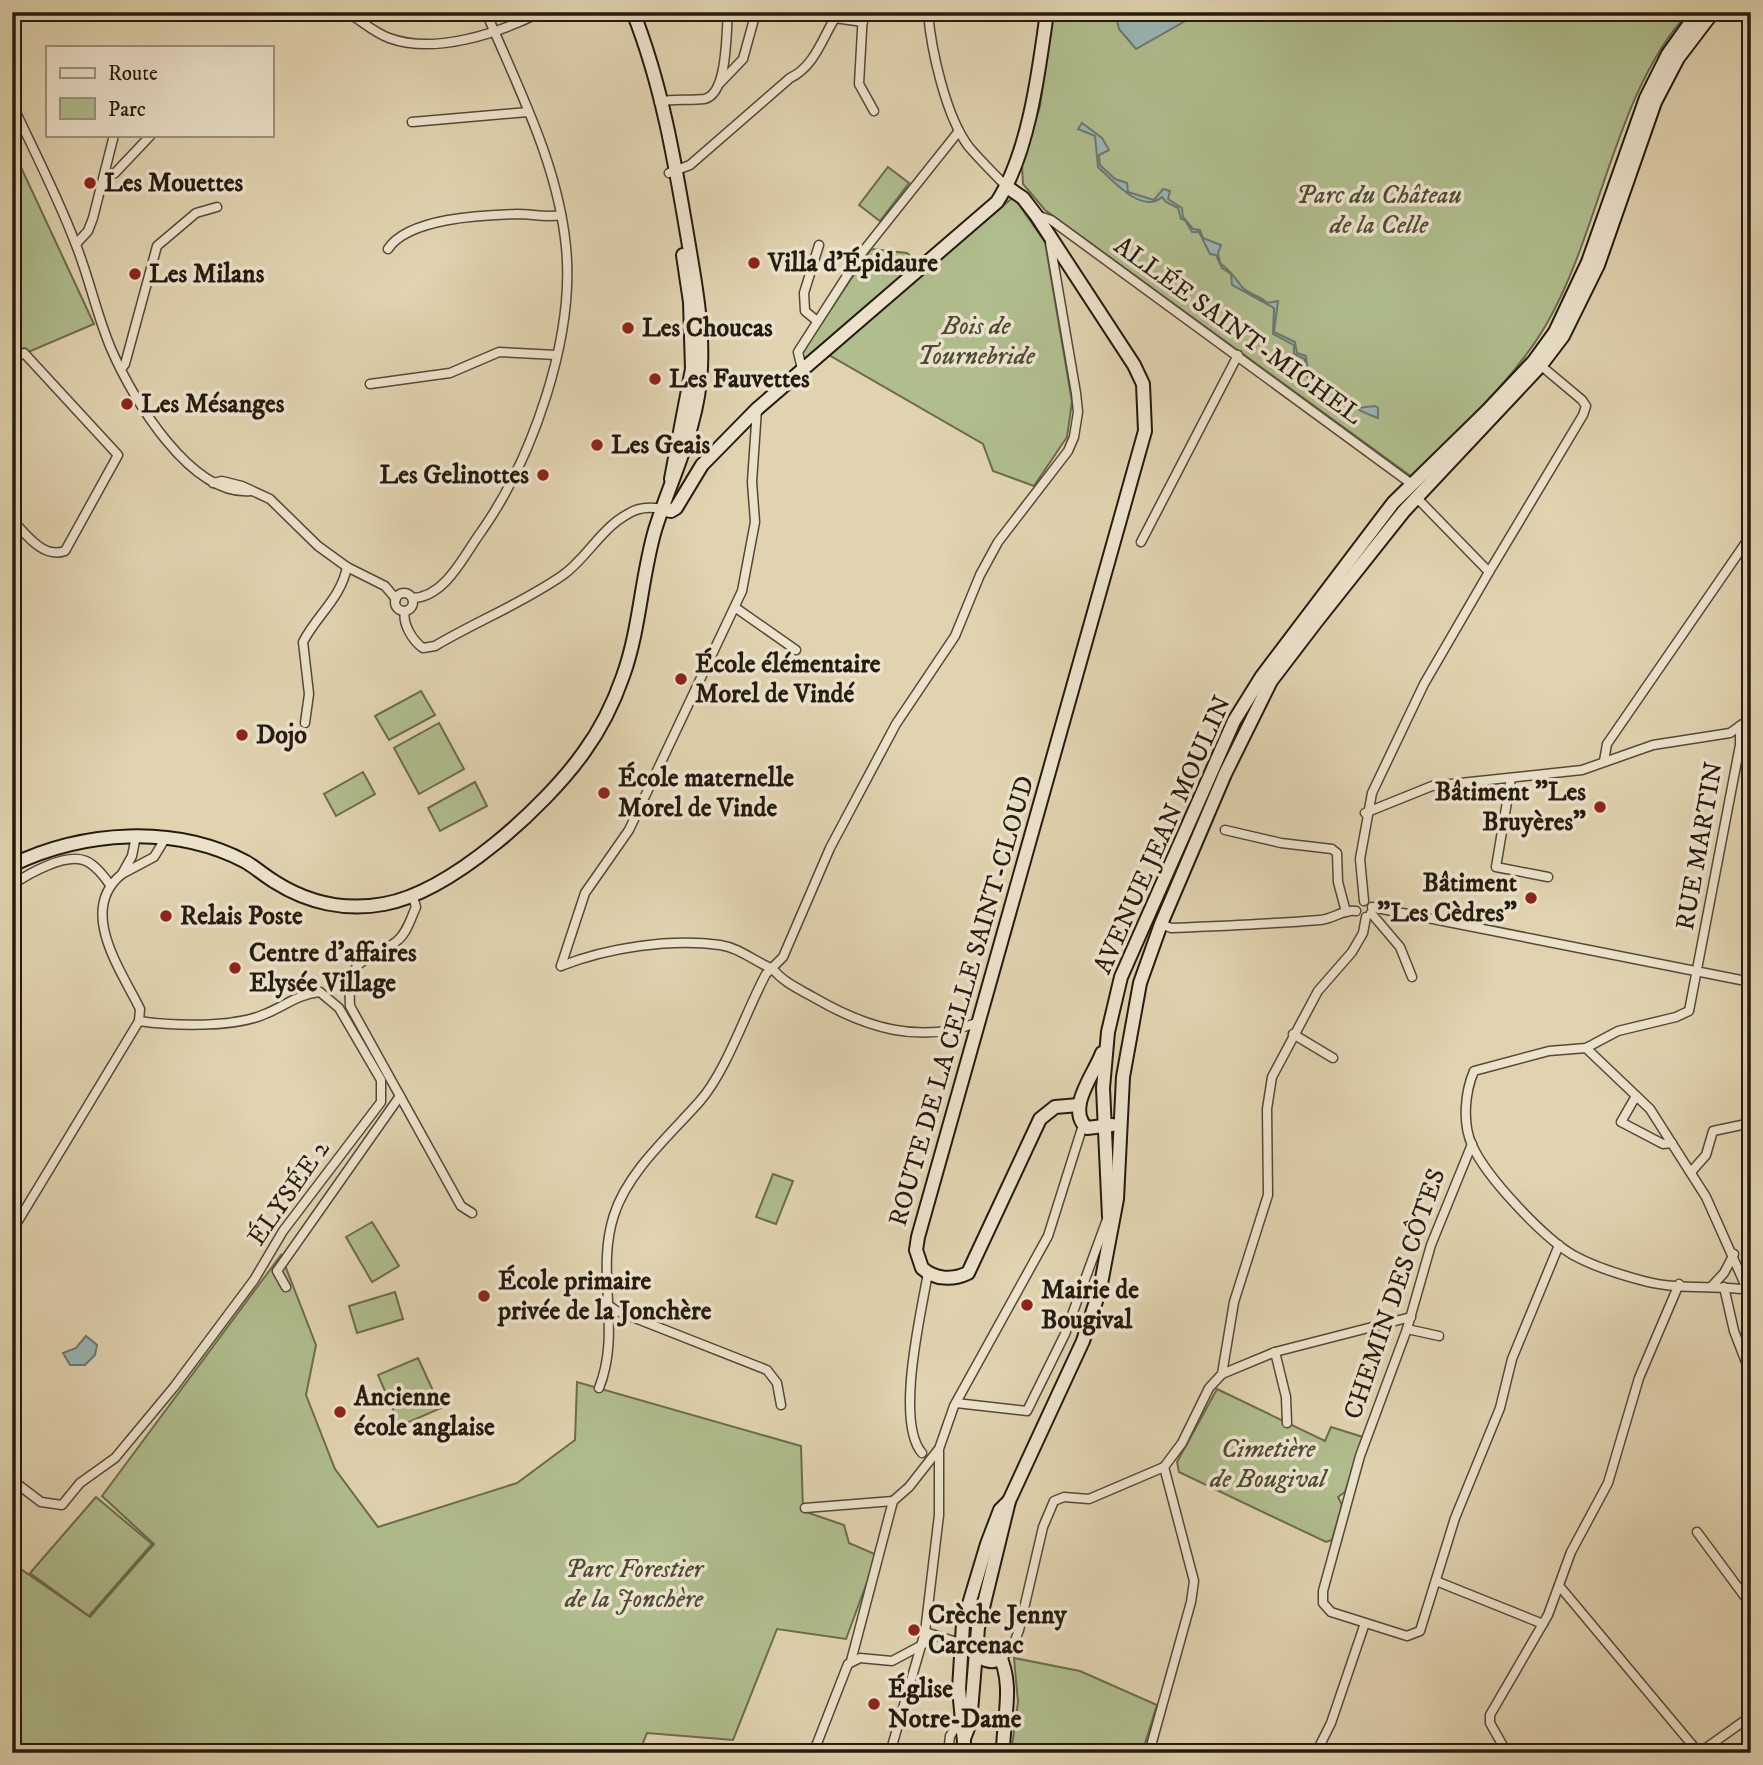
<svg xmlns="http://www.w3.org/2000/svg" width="1763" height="1765" font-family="'IM FELL DW Pica',serif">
  <rect width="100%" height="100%" fill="#e1d3b0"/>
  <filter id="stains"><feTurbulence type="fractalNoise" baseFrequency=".00286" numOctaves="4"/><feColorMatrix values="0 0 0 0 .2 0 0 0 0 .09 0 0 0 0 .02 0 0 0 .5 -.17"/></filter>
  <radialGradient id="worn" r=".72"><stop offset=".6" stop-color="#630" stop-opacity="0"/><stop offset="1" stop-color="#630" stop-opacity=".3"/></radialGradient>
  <g fill="#b0bd8d" stroke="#6a6c4e" stroke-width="2">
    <path d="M1053 12H1689C1615 91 1601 230 1546 325 1512 383 1457 430 1412 477L1045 210 1023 184 1022 166 1040 106Z"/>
    <path d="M12 148 94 324 28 352 12 364Z"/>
    <path d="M888 167 909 183 880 221 859 205Z"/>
    <path d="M1011 199H1015L1045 242 1072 402 1067 437 1034 486 993 471 983 444 829 355Z"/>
    <path d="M871 249 907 253 918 263 807 362 802 355 807 345Z"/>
    <path d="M421 691 435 715 389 740 375 716Z"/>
    <path d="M439 723 464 769 419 794 394 748Z"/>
    <path d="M363 772 375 794 336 816 324 794Z"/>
    <path d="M475 782 487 806 440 831 428 808Z"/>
    <path d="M773 1174 793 1181 776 1224 756 1217Z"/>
    <path d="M372 1222 399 1266 372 1282 346 1237Z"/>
    <path d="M281 1255 316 1345 306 1395 335 1469 378 1527 517 1483 575 1440 577 1382 801 1446 803 1511 844 1525 849 1543 877 1555 846 1639 777 1629 733 1740 647 1733 639 1753H12V1563L90 1617 154 1544 102 1496Z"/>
    <path d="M395 1292 403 1319 357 1333 349 1306Z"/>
    <path d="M418 1358 441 1408 400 1426 378 1375Z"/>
    <path d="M1217 1389 1325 1441 1331 1427 1363 1437 1345 1492 1338 1497 1342 1505 1332 1540 1326 1542 1179 1472 1177 1462Z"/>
    <path d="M96 1497 152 1544 89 1616 30 1573Z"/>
    <path d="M1014 1658 1080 1671 1157 1705 1142 1753H1011L1018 1702Z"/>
  </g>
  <g fill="#98b6b5" stroke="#6a7873" stroke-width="2">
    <path d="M1115 12H1185L1187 20 1136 49 1119 29Z"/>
    <path d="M1082 123 1102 138 1109 150 1099 155 1100 165 1115 179 1127 183 1128 192 1154 200 1163 189 1170 191 1168 199 1182 208 1183 217 1193 229 1200 230 1203 238 1221 245 1218 253 1220 263C1232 272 1234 277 1242 287 1249 295 1260 295 1267 303L1278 301 1274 332 1295 342 1297 353 1306 356C1307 391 1340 387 1358 408L1375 406 1378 408V418C1360 412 1325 392 1310 379 1304 375 1304 366 1305 359L1294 354V345L1273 334 1274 308 1232 285 1231 274 1222 268 1216 255 1210 254 1199 232H1192L1185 220 1181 219 1178 208 1166 202 1162 197C1142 215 1112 180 1098 167L1095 136 1078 129Z"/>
    <path d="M86 1336 97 1345 95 1355 85 1365H70L63 1353 76 1348Z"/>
  </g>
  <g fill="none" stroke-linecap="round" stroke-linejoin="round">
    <defs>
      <g id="street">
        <path d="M145 12 148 14"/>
        <path d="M347 12C362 21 373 32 389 38 435 55 499 33 541 12"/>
        <path d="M863 12 859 84 874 111"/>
        <path d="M928 12C931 50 946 117 969 147 981 161 994 174 1007 187"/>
        <path d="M720 83 743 59 756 12"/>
        <path d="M659 102C674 98 689 101 704 99 728 95 726 32 728 12"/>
        <path d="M12 104C34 151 58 197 76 245 90 280 97 317 112 351 133 399 191 497 251 491"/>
        <path d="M412 122 528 112"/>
        <path d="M669 173 690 165 790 78C814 67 822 39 835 18L863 22"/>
        <path d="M104 177 115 173 151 135"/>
        <path d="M1036 215 1051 220 1413 485"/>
        <path d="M76 244 88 231 93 218 114 135"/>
        <path d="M388 249C408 218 482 215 517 214 532 214 546 218 561 215"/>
        <path d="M817 321 805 311 804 293 819 245"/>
        <path d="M12 360 24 353 118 455 65 551C43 559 26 534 12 520"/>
        <path d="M121 369 125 364 157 246 196 213 217 207"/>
        <path d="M802 369 798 352 861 254 959 131"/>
        <path d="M370 384 450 373 499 352 556 355"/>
        <path d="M213 483 222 481 242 486 270 499 318 546 347 567 385 586 396 599"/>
        <path d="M1141 542 1238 355"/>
        <path d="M1489 572 1583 415 1586 406 1582 400 1539 364"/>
        <circle cx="404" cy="602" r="9"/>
        <path d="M412 598C445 598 464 555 481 532 533 458 575 337 566 247 558 164 518 88 486 12"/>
        <path d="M736 608 796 650"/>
        <path d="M405 611C402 624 413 641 423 648L435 646C477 621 523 603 563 575 584 560 597 536 617 521 632 510 643 505 661 509"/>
        <path d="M305 723 309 694 303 642C317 615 341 598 347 567"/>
        <path d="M1740 726V745L1689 1011 1676 1017 1618 1031 1586 1048 1549 1051 1474 1071C1465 1092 1462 1123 1472 1145 1486 1177 1543 1237 1573 1255 1593 1266 1621 1275 1644 1281 1677 1290 1716 1285 1751 1290"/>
        <path d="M1604 761 1607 744 1751 535"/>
        <path d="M1511 778 1496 867 1548 877"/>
        <path d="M1365 813 1432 786 1582 770 1653 745 1730 733 1751 718"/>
        <path d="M1225 830 1281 843 1332 849 1337 853 1338 882 1346 912"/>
        <path d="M136 836 132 856 122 874 154 857 165 839"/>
        <path d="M12 885C28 874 66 852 86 861 95 865 105 877 110 885"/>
        <path d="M413 897 416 907C411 918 407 933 397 941 365 966 347 953 350 1006L461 1206 472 1213"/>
        <path d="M1364 901 1360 859 1372 793 1424 684 1489 572 1417 498"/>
        <path d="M1372 907 1751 982"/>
        <path d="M1371 913 1400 947 1412 977"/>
        <path d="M1161 924 1171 928C1221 926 1271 924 1320 920 1333 919 1344 909 1356 911"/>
        <path d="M561 966 585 893 629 830 742 591 755 522 752 482 757 409"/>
        <path d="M561 966C607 948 670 938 720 945 740 948 755 962 773 969"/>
        <path d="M773 969C783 982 799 989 813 997 866 1028 920 1045 979 1022"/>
        <path d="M1293 1034 1333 1058"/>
        <path d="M1586 1048 1650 1109 1706 1197 1747 1289"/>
        <path d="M1751 1086V1091"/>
        <path d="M1636 1096 1621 1122 1663 1144 1672 1143"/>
        <path d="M1472 1144 1431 1245 1407 1329 1360 1456 1323 1591V1603L1331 1612 1407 1636 1420 1631 1455 1518 1500 1408 1512 1359 1559 1245"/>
        <path d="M1691 1172 1706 1155 1713 1131 1751 1123"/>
        <path d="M12 1231 139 1021 140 1009C121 970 77 910 122 874"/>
        <path d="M1712 1286 1724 1273 1734 1254"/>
        <path d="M286 1287 277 1271 400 1096"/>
        <path d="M1724 1287 1734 1331 1751 1375"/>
        <path d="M608 1305 617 1311 767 1370 777 1383 781 1405"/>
        <path d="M1407 1329 1439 1336"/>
        <path d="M1275 1352 1286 1397 1287 1423"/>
        <path d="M1222 1374 1275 1352 1411 1317"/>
        <path d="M599 1388C622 1331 595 1273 614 1215 628 1171 671 1134 700 1101 727 1070 746 1011 766 974L783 957 830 848 896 724 955 636 980 575 998 542 1068 451 1074 437 1078 412 1076 393 1050 242"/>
        <path d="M956 1403 1027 1411 1065 1334 1109 1214"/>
        <path d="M922 1453C895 1422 921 1313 928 1273"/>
        <path d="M1164 1467 1182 1443 1209 1388 1222 1374 1234 1302 1268 1195 1267 1109 1272 1077 1318 991 1352 952 1363 933 1366 917"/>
        <path d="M12 1480 41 1502 62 1505 80 1483 115 1458 174 1387 254 1280 283 1231 381 1102V1080L339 1008 320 992C298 994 285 1006 265 1014 234 1028 173 1026 139 1021"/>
        <path d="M805 1508 893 1501"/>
        <path d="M1697 1532 1751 1605"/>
        <path d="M1436 1581 1543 1624"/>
        <path d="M1561 1588 1699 1753"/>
        <path d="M925 1632 960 1643"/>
        <path d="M1001 1659 1013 1646 1019 1630 1043 1527 1054 1501 1064 1497 1089 1499 1164 1467"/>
        <path d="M851 1661 893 1501 909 1487 938 1450"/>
        <path d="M1742 1723 1751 1735"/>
        <path d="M807 1753 816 1746 848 1664 860 1658 892 1661 922 1645"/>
        <path d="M890 1753 925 1632 939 1515V1449L954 1406 1048 1236 1083 1125"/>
        <path d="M948 1753 950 1736 960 1721"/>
        <path d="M1149 1753 1191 1602 1194 1581 1164 1467"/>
        <path d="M1316 1753 1331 1723 1365 1623"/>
        <path d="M1507 1753 1490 1723V1715L1548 1615 1571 1552 1608 1483 1639 1378 1679 1284"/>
        <path d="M1699 1753 1751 1716"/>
      </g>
      <g id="secondary">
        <path d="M1007 187 1023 198 1036 215 1134 365 1143 384 1145 431 918 1237 916 1250 922 1268C935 1280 953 1280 968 1273L1040 1119 1055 1107 1079 1105"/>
        <path d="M671 479 692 369 690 302 683 255"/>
        <path d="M661 509 671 511 676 508 702 465 757 409 997 202C1029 153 1039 70 1047 12"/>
        <path d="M12 865C83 831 174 824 246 862 256 868 265 876 275 882 308 903 346 911 384 904 451 892 545 807 584 752 600 730 614 702 623 676 640 629 641 578 655 530 672 475 699 426 701 367 703 323 695 282 688 240 675 163 662 85 633 12"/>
        <path d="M1102 1053C1095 1073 1065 1109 1087 1128L1112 1125"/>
        <path d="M1109 1217 1103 1088 1108 1032 1121 977 1234 721 1262 676 1393 503 1487 411 1534 361 1555 332 1588 262 1646 98 1668 54 1698 12"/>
        <path d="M970 1650C981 1658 989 1665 1001 1659"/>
        <path d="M974 1653 983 1648 998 1652C1015 1686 1003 1716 1003 1753"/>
        <path d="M965 1736 970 1723 978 1628 1009 1501 1083 1341 1100 1289 1117 1199 1123 1077 1140 983 1161 924 1225 774 1271 681 1316 622 1404 511 1541 365 1563 336 1598 265 1655 102 1678 58 1713 12"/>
        <path d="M965 1753 959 1689 963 1624 987 1544 1000 1510 1009 1501"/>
      </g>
    </defs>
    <use href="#street" stroke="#534938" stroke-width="11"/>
    <use href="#secondary" stroke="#241b10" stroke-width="16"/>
    <use href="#street" stroke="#ece2cc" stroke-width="8"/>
    <use href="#secondary" stroke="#ece2cc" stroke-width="12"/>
  </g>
  <g fill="#8f2418" stroke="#ece2cc" stroke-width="2.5">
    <circle cx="90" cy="183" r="7"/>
    <circle cx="754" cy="263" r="7"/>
    <circle cx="135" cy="274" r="7"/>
    <circle cx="628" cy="328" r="7"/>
    <circle cx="655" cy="379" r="7"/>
    <circle cx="127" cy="404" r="7"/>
    <circle cx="597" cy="445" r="7"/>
    <circle cx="543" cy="475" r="7"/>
    <circle cx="681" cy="679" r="7"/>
    <circle cx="242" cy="735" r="7"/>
    <circle cx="604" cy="793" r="7"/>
    <circle cx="1600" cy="807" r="7"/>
    <circle cx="1531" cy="898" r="7"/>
    <circle cx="166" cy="916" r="7"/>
    <circle cx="235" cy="968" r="7"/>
    <circle cx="484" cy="1296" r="7"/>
    <circle cx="1027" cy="1305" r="7"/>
    <circle cx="340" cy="1412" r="7"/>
    <circle cx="914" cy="1630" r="7"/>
    <circle cx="874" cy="1704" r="7"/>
  </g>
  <g text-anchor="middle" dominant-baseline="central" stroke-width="7" stroke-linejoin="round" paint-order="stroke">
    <g font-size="26" font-weight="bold" fill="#241b10" stroke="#ece2cc" text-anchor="start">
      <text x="104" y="183">Les Mouettes</text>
      <text x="768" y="263">Villa d'Épidaure</text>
      <text x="149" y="274">Les Milans</text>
      <text x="642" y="328">Les Choucas</text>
      <text x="669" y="379">Les Fauvettes</text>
      <text x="141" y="404">Les Mésanges</text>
      <text x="611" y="445">Les Geais</text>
      <text x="529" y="475" text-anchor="end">Les Gelinottes</text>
      <text x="695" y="664">École élémentaire<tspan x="695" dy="30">Morel de Vindé</tspan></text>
      <text x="256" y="735">Dojo</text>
      <text x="618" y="778">École maternelle<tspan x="618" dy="30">Morel de Vinde</tspan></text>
      <text x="1586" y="792" text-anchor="end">Bâtiment "Les<tspan x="1586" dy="30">Bruyères"</tspan></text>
      <text x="1517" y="883" text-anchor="end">Bâtiment<tspan x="1517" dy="30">"Les Cèdres"</tspan></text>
      <text x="180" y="916">Relais Poste</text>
      <text x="249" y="953">Centre d'affaires<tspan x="249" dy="30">Elysée Village</tspan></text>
      <text x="498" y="1281">École primaire<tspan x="498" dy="30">privée de la Jonchère</tspan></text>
      <text x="1041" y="1290">Mairie de<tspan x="1041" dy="30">Bougival</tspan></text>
      <text x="354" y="1397">Ancienne<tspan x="354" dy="30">école anglaise</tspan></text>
      <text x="928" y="1615">Crèche Jenny<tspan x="928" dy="30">Carcenac</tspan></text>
      <text x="888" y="1689">Église<tspan x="888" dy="30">Notre-Dame</tspan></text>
    </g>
    <g font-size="26" font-style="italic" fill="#4e4c36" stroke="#ece2cc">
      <text x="1379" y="195">Parc du Château<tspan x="1379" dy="30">de la Celle</tspan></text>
      <text x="976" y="326">Bois de<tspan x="976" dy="30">Tournebride</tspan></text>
      <text x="1268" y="1449">Cimetière<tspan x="1268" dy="30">de Bougival</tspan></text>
      <text x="634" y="1569">Parc Forestier<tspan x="634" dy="30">de la Jonchère</tspan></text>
    </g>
    <g font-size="26" fill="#241b10" stroke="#ece2cc">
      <text transform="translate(1238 331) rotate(36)">ALLÉE SAINT-MICHEL</text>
      <text transform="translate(1163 835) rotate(-66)">AVENUE JEAN MOULIN</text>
      <text transform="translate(1700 846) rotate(-80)">RUE MARTIN</text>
      <text transform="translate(962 1001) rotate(-74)">ROUTE DE LA CELLE SAINT-CLOUD</text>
      <text transform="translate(289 1193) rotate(-55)">ÉLYSÉE 2</text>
      <text transform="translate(1395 1294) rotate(-71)">CHEMIN DES CÔTES</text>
    </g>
  </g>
  <rect width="1763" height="1765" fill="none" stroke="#e1d3b0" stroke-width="42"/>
  <rect x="14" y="14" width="1735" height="1737" fill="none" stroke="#241b10" stroke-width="3.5"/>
  <rect x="21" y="21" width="1721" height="1723" fill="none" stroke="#241b10" stroke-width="2"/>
  <rect x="46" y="46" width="228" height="91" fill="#ece2cc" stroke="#9c9281" stroke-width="2"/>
  <rect x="60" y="68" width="35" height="10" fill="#ece2cc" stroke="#9c9281" stroke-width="2"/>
  <text x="108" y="80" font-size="21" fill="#241b10">Route</text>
  <rect x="60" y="98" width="35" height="21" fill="#b0bd8d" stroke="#9c9281" stroke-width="2"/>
  <text x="108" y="116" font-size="21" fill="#241b10">Parc</text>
  <rect width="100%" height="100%" filter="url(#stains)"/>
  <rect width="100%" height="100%" fill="url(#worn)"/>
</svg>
